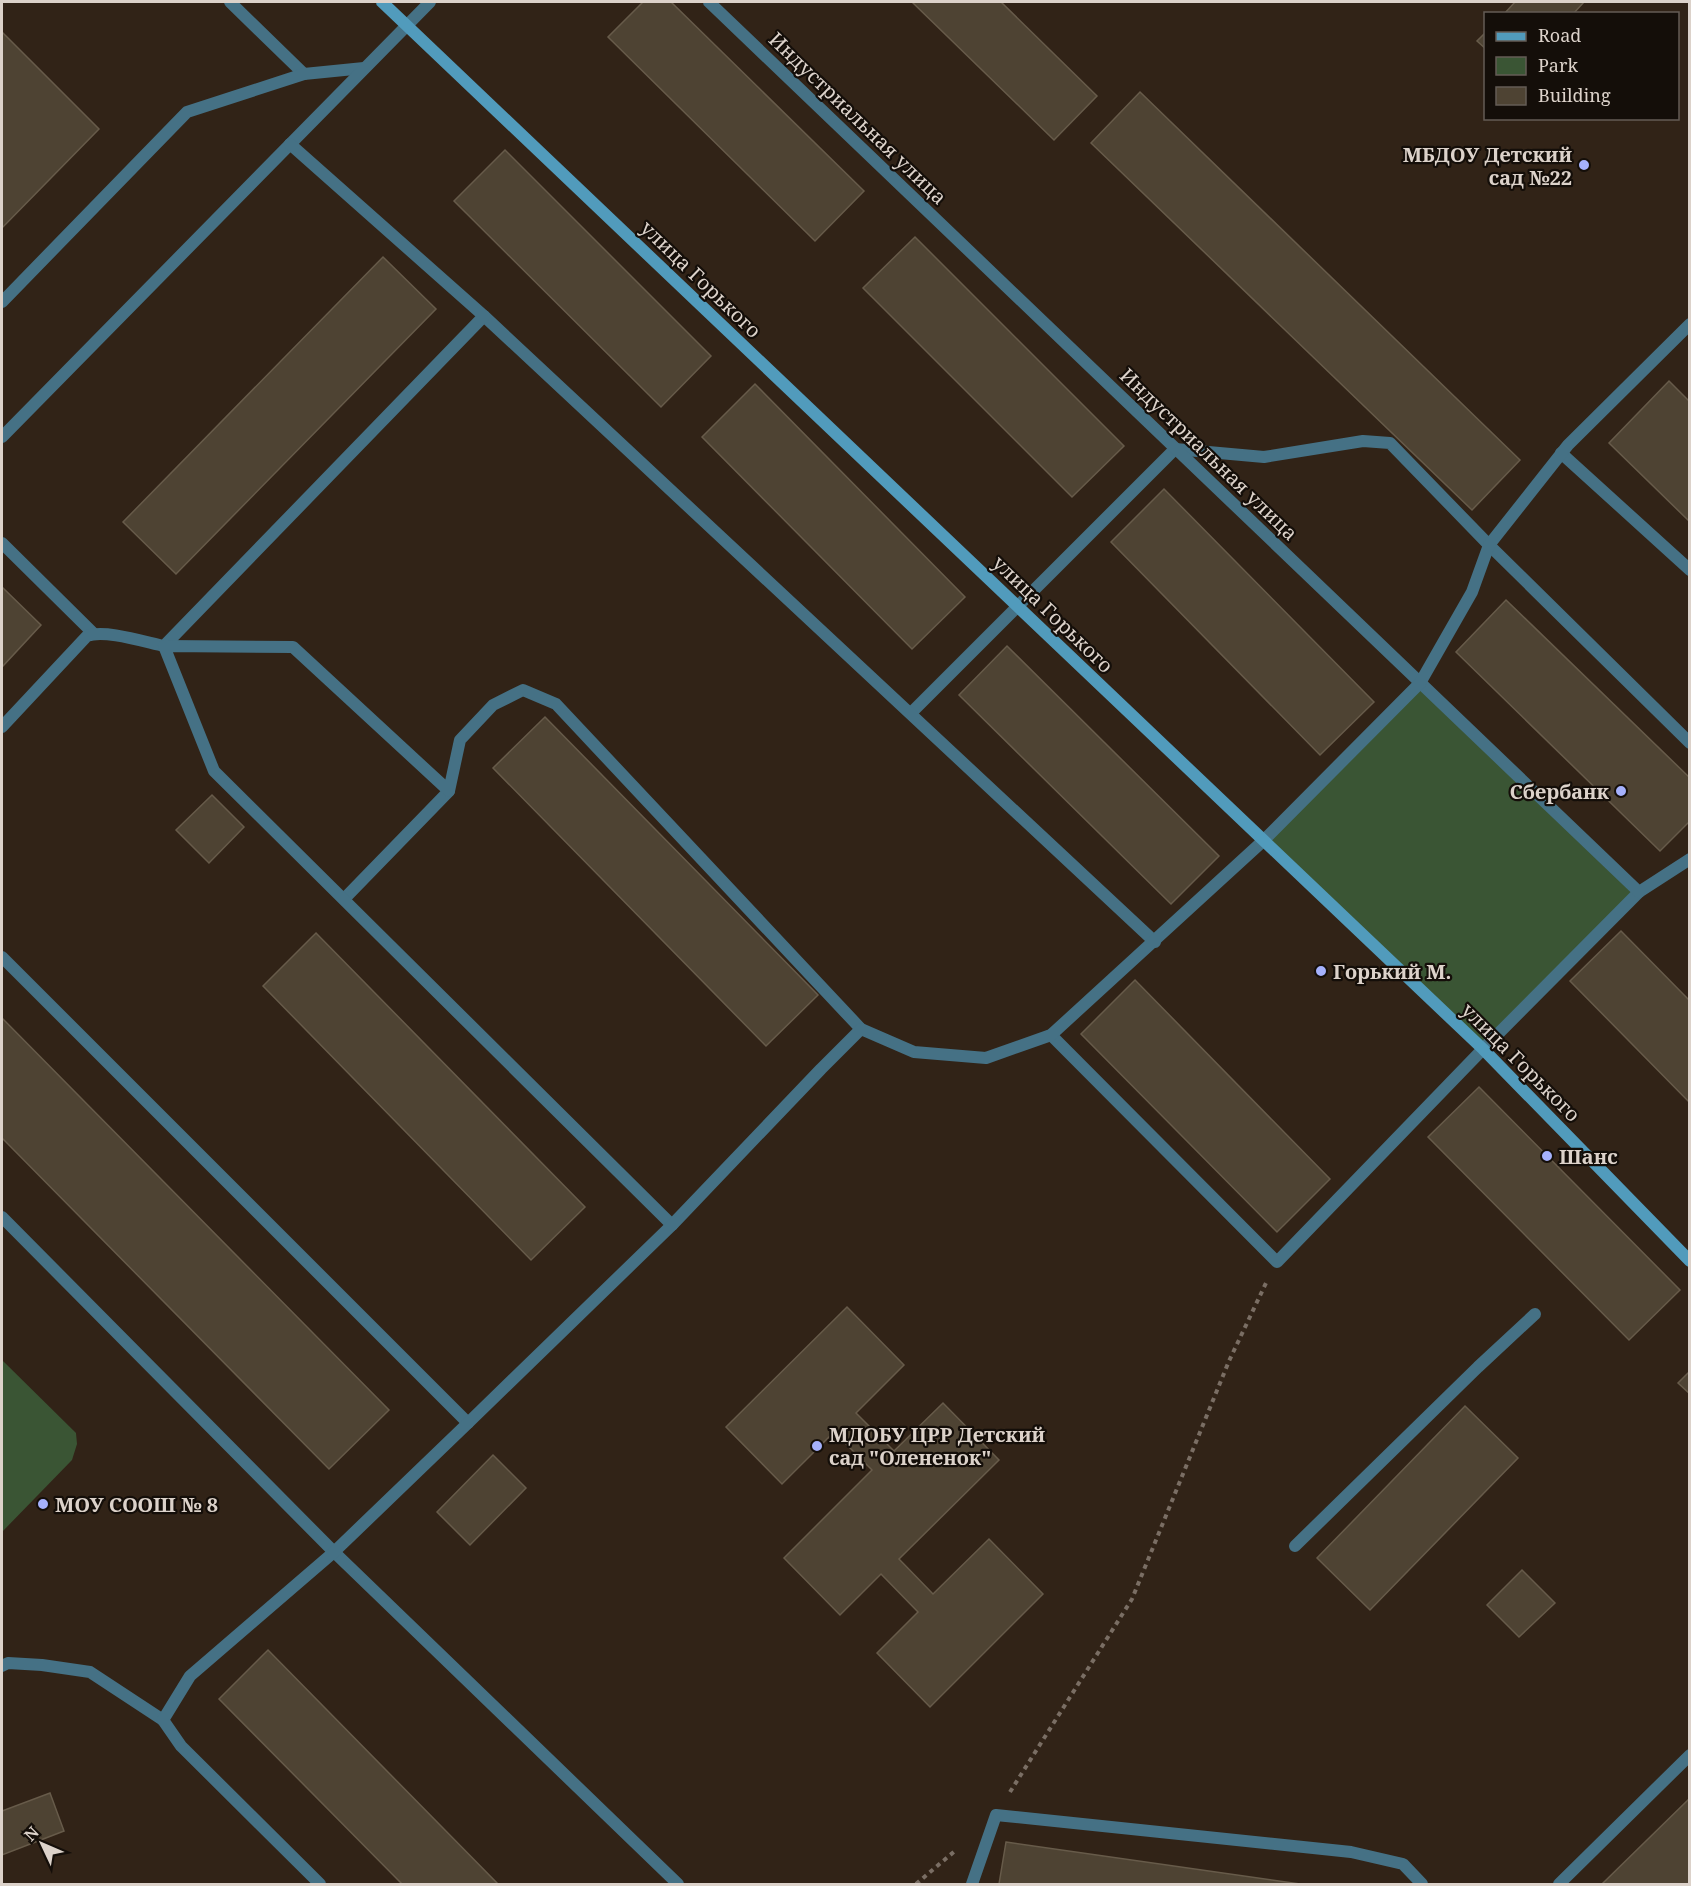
<svg xmlns="http://www.w3.org/2000/svg" width="1691" height="1886" font-family="'Noto Serif',serif">
  <rect width="100%" height="100%" fill="#312317"/>
  <g fill="#3a5534">
    <path d="M1420 683 1639 892 1483 1049 1263 841Z"/>
    <path d="M2 1360 76 1433 77 1444 72 1460 2 1532Z"/>
  </g>
  <g fill="#4e4333" stroke="#675b4a" stroke-width="1.5">
    <path d="M643 2H671L864 191 815 241 608 37Z"/>
    <path d="M912 2H1001L1097 96 1054 140Z"/>
    <path d="M1515 2H1584L1573 14H1504Z"/>
    <path d="M2 32 99 129 2 228Z"/>
    <path d="M1486 32V49L1477 41Z"/>
    <path d="M1140 92 1520 460 1472 510 1091 143Z"/>
    <path d="M505 150 711 356 661 407 454 201Z"/>
    <path d="M915 237 1124 446 1072 497 863 288Z"/>
    <path d="M383 257 436 309 176 574 123 522Z"/>
    <path d="M1669 381 1690 402V522L1609 443Z"/>
    <path d="M755 384 965 597 912 649 702 437Z"/>
    <path d="M1164 489 1374 702 1320 755 1111 542Z"/>
    <path d="M2 587 41 625 2 667Z"/>
    <path d="M1506 600 1690 778V821L1660 851 1456 652Z"/>
    <path d="M1007 646 1219 856 1171 904 959 695Z"/>
    <path d="M545 717 818 995 766 1046 493 768Z"/>
    <path d="M212 795 244 827 209 863 176 830Z"/>
    <path d="M1621 931 1690 1001V1103L1570 981Z"/>
    <path d="M316 933 585 1207 531 1260 263 986Z"/>
    <path d="M1135 980 1330 1179 1277 1232 1081 1034Z"/>
    <path d="M2 1018 389 1410 329 1469 2 1138Z"/>
    <path d="M1479 1087 1680 1290 1629 1340 1428 1137Z"/>
    <path d="M847 1307 904 1365 856 1413 894 1451 943 1403 999 1460 899 1559 933 1594 989 1539 1043 1594 930 1707 877 1653 918 1612 881 1574 840 1615 784 1558 872 1470 834 1432 782 1484 726 1427Z"/>
    <path d="M1690 1371V1394L1678 1383Z"/>
    <path d="M1465 1406 1518 1458 1370 1610 1317 1558Z"/>
    <path d="M493 1455 526 1488 470 1545 437 1512Z"/>
    <path d="M1522 1570 1555 1603 1519 1637 1487 1605Z"/>
    <path d="M268 1650 498 1884H402L219 1699Z"/>
    <path d="M50 1793 64 1831 2 1855V1811Z"/>
    <path d="M1690 1798V1884H1602Z"/>
    <path d="M1006 1842 1300 1884H999Z"/>
  </g>
  <g fill="none" stroke-linecap="round" stroke-linejoin="round">
    <g stroke="#7a6e64" stroke-width="4" stroke-dasharray="4.5 4.5" stroke-linecap="butt">
      <path d="M1010 1792 1132 1599 1229 1361 1266 1283"/>
      <path d="M916 1884 956 1850"/>
    </g>
    <g stroke="#457185" stroke-width="12">
      <path d="M230 2 304 74"/>
      <path d="M2 302 187 112 304 74 364 68"/>
      <path d="M1561 453 1690 570"/>
      <path d="M2 543 93 633"/>
      <path d="M911 713 1175 449 1264 457 1363 441 1390 443 1489 545 1690 743"/>
      <path d="M1051 1035 1277 1262 1483 1049 1639 892"/>
      <path d="M1295 1546 1478 1367 1535 1314"/>
      <path d="M2 1666 8 1663 42 1665 90 1672 163 1720"/>
    </g>
    <g stroke="#457185" stroke-width="12">
      <path d="M709 2 1639 892 1690 859"/>
      <path d="M484 316 1155 942"/>
      <path d="M2 437 430 2"/>
      <path d="M2 727 87 636C104 629 145 642 164 646L484 316 290 144"/>
      <path d="M344 899 449 791"/>
      <path d="M2 957 468 1423"/>
      <path d="M2 1217 334 1552 678 1884"/>
      <path d="M672 1225 214 771 164 646 293 647 449 791 460 740 493 705 523 690 556 704 861 1029"/>
      <path d="M320 1884 181 1746 163 1720 190 1676 334 1552 468 1423 672 1225 821 1069 861 1029 914 1052 986 1058 1051 1035 1263 841 1420 683 1472 592 1489 545 1568 445 1690 324"/>
      <path d="M972 1884 996 1815 1351 1852 1403 1864 1422 1884"/>
      <path d="M1559 1884 1690 1755"/>
    </g>
    <path stroke="#519bbc" stroke-width="12" d="M382 2 1483 1049 1690 1261"/>
  </g>
  <g fill="#a5b1fc" stroke="#140e09" stroke-width="2">
    <circle cx="1584" cy="165" r="6"/>
    <circle cx="1621" cy="791" r="6"/>
    <circle cx="1321" cy="971" r="6"/>
    <circle cx="1547" cy="1156" r="6"/>
    <circle cx="817" cy="1446" r="6"/>
    <circle cx="43" cy="1504" r="6"/>
  </g>
  <g text-anchor="middle" dominant-baseline="central" stroke-width="4.5" stroke-linejoin="round" paint-order="stroke">
    <g font-size="20" fill="#dcd2ca" stroke="#140e09">
      <text transform="translate(858 118) rotate(44)">Индустриальная улица</text>
      <text transform="translate(701 279) rotate(44)">улица Горького</text>
      <text transform="translate(1209 454) rotate(44)">Индустриальная улица</text>
      <text transform="translate(1053 614) rotate(44)">улица Горького</text>
      <text transform="translate(1521 1062) rotate(45)">улица Горького</text>
    </g>
    <g font-size="20" font-weight="bold" fill="#dcd2ca" stroke="#140e09" text-anchor="start">
      <text x="1572" y="154" text-anchor="end">МБДОУ Детский<tspan x="1572" dy="23">сад №22</tspan></text>
      <text x="1609" y="791" text-anchor="end">Сбербанк</text>
      <text x="1333" y="971">Горький М.</text>
      <text x="1559" y="1156">Шанс</text>
      <text x="829" y="1434">МДОБУ ЦРР Детский<tspan x="829" dy="23">сад "Олененок"</tspan></text>
      <text x="55" y="1504">МОУ СООШ № 8</text>
    </g>
  </g>
  <rect width="1691" height="1886" fill="none" stroke="#dcd2ca" stroke-width="6"/>
  <rect x="1484" y="12" width="195" height="108" fill="#140e09" stroke="#645c56" stroke-width="1.5"/>
  <rect x="1496" y="32" width="30" height="9" fill="#519bbc" stroke="#645c56" stroke-width="1.5"/>
  <text x="1538" y="42" font-size="18" fill="#dcd2ca">Road</text>
  <rect x="1496" y="57" width="30" height="18" fill="#3a5534" stroke="#645c56" stroke-width="1.5"/>
  <text x="1538" y="72" font-size="18" fill="#dcd2ca">Park</text>
  <rect x="1496" y="87" width="30" height="18" fill="#4e4333" stroke="#645c56" stroke-width="1.5"/>
  <text x="1538" y="102" font-size="18" fill="#dcd2ca">Building</text>
  <g transform="translate(42 1844) rotate(314)" stroke="#140e09" stroke-width="4.5" paint-order="stroke">
  <path d="M0-4.5L10 22L0 15L-10 22Z" fill="#dcd2ca"/>
  <text y="-9" font-size="16" font-weight="bold" text-anchor="middle" fill="#dcd2ca">N</text>
  </g>
</svg>
